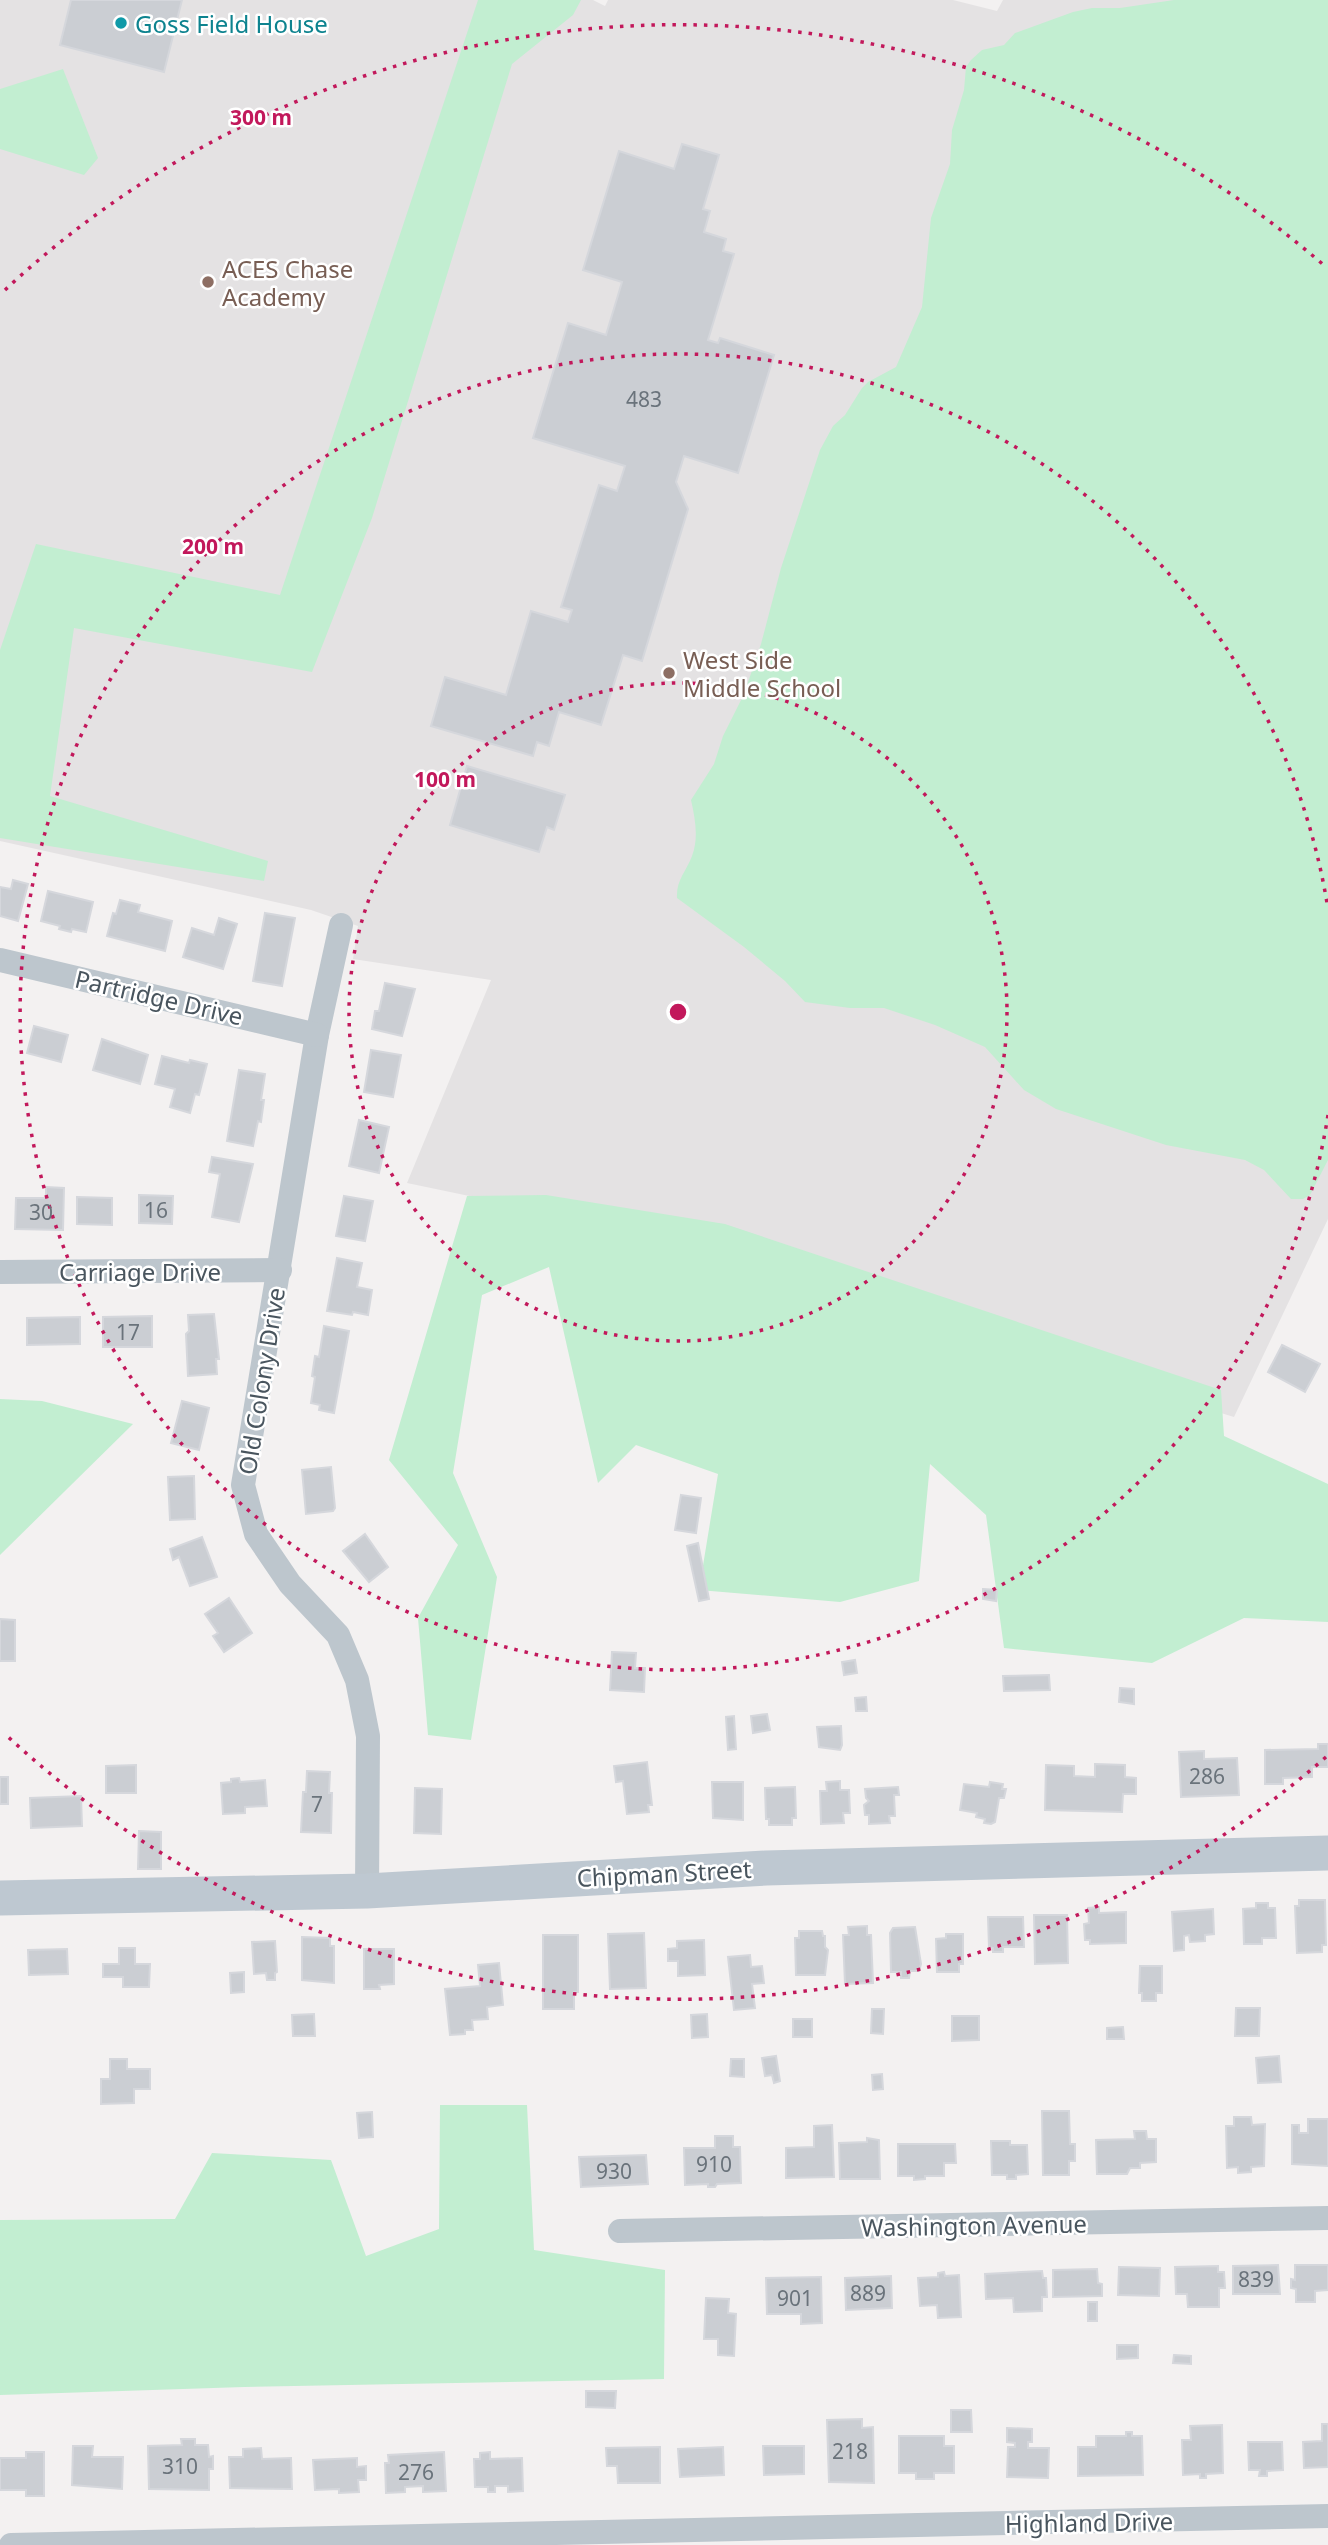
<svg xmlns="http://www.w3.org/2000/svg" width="1328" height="2545" font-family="'Noto Sans',sans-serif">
  <rect width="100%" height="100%" fill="#f3f1f1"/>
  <path fill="#e4e2e3" d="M0 0H593L605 6 608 0H953L997 11 1003 0H1328V1219L1234 1417 884 1310 670 1238 407 1183 491 980 353 959 358 926 311 910 0 841Z"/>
  <g fill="#c2eed1">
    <path d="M478 0H581L573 15 512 64 372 518 312 672 74 628 50 796 268 861 264 881 0 838V650L36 544 280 595Z"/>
    <path d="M1174 0H1328V1160L1310 1195 1303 1199H1291L1264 1170 1245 1160 1166 1145 1056 1109 1024 1090 985 1047 935 1025 884 1008H850L805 1002 785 981 744 947 677 898C676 880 686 872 692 856 699 838 695 818 691 800L714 764 723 736 744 694 761 644 781 568 820 450 833 426 845 415 862 388 868 382 896 367 922 307 931 218 950 164 952 130 964 90 966 67 971 60 982 50 1004 45 1015 33 1073 12 1092 8H1120Z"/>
    <path d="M63 69 98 158 84 175 0 149V89Z"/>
    <path d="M546 1195 725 1224 1221 1390 1224 1436 1328 1484V1622L1244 1618 1152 1663 1004 1648 986 1515 930 1464 919 1581 840 1602 699 1590 718 1474 636 1445 598 1483 549 1267 482 1295 453 1473 497 1577 471 1740 428 1735 418 1618 458 1545 389 1460 467 1196Z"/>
    <path d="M0 1399 42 1401 133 1424 0 1555Z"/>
    <path d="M440 2105H527L534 2250 665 2270 664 2379 244 2387 0 2395V2220L175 2219 212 2153 331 2160 366 2256 439 2229Z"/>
  </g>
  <g fill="#cbced3" stroke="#d5d7dc" stroke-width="2">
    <path d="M71 0H182L164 72 60 45Z"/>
    <path d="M682 144 719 155 703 209 710 211 704 232 726 239 723 251 734 254 708 340 718 343 720 338 774 355 738 473 684 456 676 482 688 509 642 661 623 655 601 725 559 712 549 746 537 742 533 756 431 726 445 677 506 695 531 611 568 622 572 610 561 607 599 485 617 491 625 466 533 438 568 323 606 335 622 282 583 270 619 151 674 169Z"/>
    <path d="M467 766 565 795 554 830 547 827 539 852 450 825Z"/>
    <path d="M13 880 28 884 18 921 0 916V887L11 889Z"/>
    <path d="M48 891 93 902 86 932 72 929 71 932 59 929 60 926 41 921Z"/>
    <path d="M120 900 140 905 138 912 172 921 165 951 107 936 113 913 116 914Z"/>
    <path d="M265 913 295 918 282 986 253 981Z"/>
    <path d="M219 918 237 924 223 969 183 957 192 928 214 935Z"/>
    <path d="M385 983 415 989 402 1036 372 1029 375 1011H379Z"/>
    <path d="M34 1026 68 1035 61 1062 27 1053Z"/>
    <path d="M102 1039 148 1055 140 1084 93 1070Z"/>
    <path d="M371 1050 401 1055 393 1097 364 1092Z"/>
    <path d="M162 1056 189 1063 190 1060 207 1064 199 1095 195 1094 190 1113 170 1107 175 1089 155 1084Z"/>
    <path d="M239 1070 265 1074 261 1100H264L261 1122 258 1121 253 1146 227 1141Z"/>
    <path d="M359 1120 389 1127 379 1173 349 1166Z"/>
    <path d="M212 1157 253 1164 239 1222 212 1217 220 1174 209 1172Z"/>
    <path d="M46 1187 64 1188 63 1230 15 1229 16 1198H46Z"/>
    <path d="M139 1195 173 1196 172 1224 139 1223Z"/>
    <path d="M344 1196 373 1201 365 1241 336 1236Z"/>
    <path d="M77 1197 112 1198V1225L77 1224Z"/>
    <path d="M337 1258 362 1263 357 1287 372 1290 368 1315 353 1312 352 1315 327 1311Z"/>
    <path d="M214 1314 219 1359H216L217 1374 188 1376 186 1334 189 1331 188 1315Z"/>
    <path d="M152 1316V1347H103V1317Z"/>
    <path d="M80 1317V1344L27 1345V1318Z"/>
    <path d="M324 1326 349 1331 334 1413 319 1410 320 1405 311 1403 315 1377 312 1376 315 1356 319 1357Z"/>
    <path d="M1282 1345 1320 1364 1305 1392 1268 1372Z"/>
    <path d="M182 1401 209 1408 199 1450 171 1443Z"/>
    <path d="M331 1467 335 1508 333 1511 306 1514 302 1470Z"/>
    <path d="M194 1476 195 1519 170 1520 168 1477Z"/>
    <path d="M681 1495 701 1498 696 1533 675 1530Z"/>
    <path d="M365 1534 388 1567 369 1582 343 1551Z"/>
    <path d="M202 1537 217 1577 190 1586 179 1557 173 1560 170 1549Z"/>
    <path d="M698 1543 709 1599 699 1601 687 1546Z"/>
    <path d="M983 1589 997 1590 996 1601 983 1599Z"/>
    <path d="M229 1598 252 1633 224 1652 213 1636 218 1633 205 1614Z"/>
    <path d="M0 1619 15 1620V1661H0Z"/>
    <path d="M612 1652 636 1653 635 1668H645L644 1692 610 1690Z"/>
    <path d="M855 1660 857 1673 844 1675 842 1662Z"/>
    <path d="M1049 1675 1050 1690 1004 1691 1003 1676Z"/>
    <path d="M1120 1688 1134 1689V1704L1119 1702Z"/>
    <path d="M866 1697 867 1711H856L855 1698Z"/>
    <path d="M767 1714 770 1730 753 1733 751 1716Z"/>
    <path d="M734 1716 736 1749 728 1750 726 1717Z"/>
    <path d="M841 1726 842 1745 840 1750 819 1747 817 1727Z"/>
    <path d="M1318 1744H1328V1767H1312V1777L1283 1778V1784H1265V1750L1318 1749Z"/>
    <path d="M1204 1751V1759L1237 1758 1239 1795 1181 1797 1179 1752Z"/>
    <path d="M647 1762 652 1805H648L649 1812 627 1814 623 1781 616 1782 614 1766Z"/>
    <path d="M1095 1764 1125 1765V1777L1136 1778V1794H1123L1122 1812 1045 1810 1046 1765 1074 1766V1776L1095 1777Z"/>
    <path d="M136 1765V1793H106V1766Z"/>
    <path d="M307 1771 330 1772 329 1793H332L331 1833 301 1832 303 1792H306Z"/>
    <rect x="0" y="1777" width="8" height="27"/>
    <path d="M239 1778 240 1782 265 1780 267 1806 245 1807V1813L223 1814 221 1783 231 1782V1779Z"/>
    <path d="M840 1781V1790H849L850 1813H843L844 1823 821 1824 820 1791H827L826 1782Z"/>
    <path d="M712 1782H743V1820L713 1818Z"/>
    <path d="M990 1782 1003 1784 1002 1789H1006L1004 1798H999L995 1822 991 1824 984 1823 985 1819 976 1817 977 1813 960 1810 964 1784 989 1787Z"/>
    <path d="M795 1787 796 1818H792V1825H769V1819H766L765 1788Z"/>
    <path d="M898 1787 899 1795H894L895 1816H889L890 1823 869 1824V1815H865L864 1805 869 1801 866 1798 865 1789Z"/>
    <path d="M415 1788 442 1789 441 1834 414 1833Z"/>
    <path d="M81 1796 82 1826 31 1828 30 1798Z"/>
    <path d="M139 1831 161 1832V1869H138Z"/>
    <path d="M1299 1900H1325L1326 1945H1322V1952L1297 1953 1295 1906H1299Z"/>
    <path d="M1256 1903H1268V1908H1275L1276 1938H1262V1944H1244L1243 1909 1256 1908Z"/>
    <path d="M1099 1907V1913L1126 1912V1943L1090 1944V1940H1085L1084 1924 1089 1923 1088 1908Z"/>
    <path d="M1213 1909 1214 1934 1205 1935V1941L1190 1942 1189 1935 1184 1936V1950L1174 1951 1172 1912Z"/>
    <path d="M1034 1915H1067L1068 1963 1035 1964Z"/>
    <path d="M988 1917H1023L1024 1947H1003V1952H993V1948L989 1947Z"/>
    <path d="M867 1926V1935H871L873 1983 845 1984 843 1935H849L848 1927Z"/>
    <path d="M915 1927 921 1964 919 1971H910L909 1978H901V1972H891L890 1933 893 1928Z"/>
    <path d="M799 1931H822L823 1936H825V1947L828 1950 825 1975H796L795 1938H799Z"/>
    <path d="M644 1933 646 1988 610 1989 608 1934Z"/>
    <path d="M946 1934H963V1964H959V1972H937L936 1939 946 1938Z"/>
    <path d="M543 1935H578V1992H574V2009H543Z"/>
    <path d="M302 1937 330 1938V1946H334V1983L302 1980Z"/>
    <path d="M704 1940 705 1975 678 1976V1961H668V1949L677 1948V1941Z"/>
    <path d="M275 1941 277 1972 275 1973V1980H267L266 1973 254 1974 252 1942Z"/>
    <path d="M119 1948H135V1964H150L149 1987H123V1977H103V1964H119Z"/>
    <path d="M67 1949 68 1974 29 1975 28 1950Z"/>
    <path d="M364 1949H394V1984L379 1985 380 1989H364Z"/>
    <path d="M750 1955 751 1967 762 1966 764 1983 752 1984 755 2008 734 2010 728 1957Z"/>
    <path d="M499 1963 503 2005 487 2007 488 2019 472 2020 473 2030H465V2034L450 2035 445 1989 480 1986 478 1965Z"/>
    <path d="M1140 1966H1162V1993H1156V2001H1142V1993H1139Z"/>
    <path d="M244 1972V1992L231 1993 230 1973Z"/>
    <path d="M1236 2008H1260L1259 2036H1235Z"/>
    <path d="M872 2009H884L883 2034 871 2033Z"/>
    <path d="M314 2014 315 2036H293L292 2015Z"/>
    <path d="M707 2014 708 2037 692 2038 691 2015Z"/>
    <path d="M952 2016H979V2040L952 2041Z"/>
    <rect x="793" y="2019" width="19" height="18"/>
    <path d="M1123 2027 1124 2039H1107V2028Z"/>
    <path d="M776 2056 780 2081 774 2083 772 2075 765 2076 762 2058Z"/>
    <path d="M1279 2056 1281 2082 1258 2083 1256 2058Z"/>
    <path d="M110 2059H127V2069H150V2089H134V2103L101 2104V2079H110Z"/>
    <path d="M731 2059H744V2077L730 2076Z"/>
    <path d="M882 2074 883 2089 873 2090 872 2075Z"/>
    <path d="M1042 2111H1069L1070 2144H1075V2161H1069V2175H1043Z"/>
    <path d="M372 2112 373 2137 359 2138 357 2113Z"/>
    <path d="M1234 2117H1251L1252 2125 1265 2124 1264 2166 1251 2167V2172L1238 2173V2167L1227 2168 1226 2126H1234Z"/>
    <path d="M1308 2119H1328V2166L1292 2164V2125H1299V2133H1308Z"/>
    <path d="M832 2125 834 2177 786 2178V2148L814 2147V2126Z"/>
    <path d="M1134 2131H1146L1147 2139H1156V2162L1140 2163V2168H1130L1127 2174H1097L1096 2140 1135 2139Z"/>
    <path d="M715 2136H733V2147H740L741 2183 717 2184 715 2187H708V2184L685 2185 684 2148H715Z"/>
    <path d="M867 2138 879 2140 880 2179H840L839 2143 867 2142Z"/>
    <path d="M991 2141H1010V2145H1027L1028 2174 1016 2175V2179H1007V2175H992Z"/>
    <path d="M898 2144H955L956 2163H944V2176H925V2179L914 2180V2176H898Z"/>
    <path d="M646 2155 648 2184 581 2187 579 2157Z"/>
    <path d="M1278 2265 1280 2294H1233V2266Z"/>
    <path d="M1295 2265H1328V2290L1315 2291V2302H1296V2289L1291 2288V2279L1295 2280Z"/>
    <path d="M1218 2266V2272H1224L1225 2288H1219V2307H1188L1187 2294H1176L1175 2267Z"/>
    <path d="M1119 2267 1160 2268 1159 2296 1118 2295Z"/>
    <path d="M1097 2269 1098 2283 1102 2284V2296L1053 2297V2270Z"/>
    <path d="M1042 2271 1043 2278H1046L1047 2297H1042V2311L1014 2312 1013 2298 986 2299 985 2274Z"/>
    <path d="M944 2272 945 2276 959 2275 961 2317 938 2318 937 2305 920 2306 918 2278 938 2277V2273Z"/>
    <path d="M891 2276 892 2308 846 2310 845 2278Z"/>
    <path d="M821 2277 822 2323 801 2324V2314H767L766 2278Z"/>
    <path d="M706 2298 729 2299 728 2313 736 2314 734 2356 718 2355V2339H704Z"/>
    <rect x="1088" y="2302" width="9" height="19"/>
    <path d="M1117 2345H1138V2358L1117 2359Z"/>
    <path d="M1174 2355 1191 2356V2364L1173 2363Z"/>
    <path d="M586 2391H616L615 2408 586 2407Z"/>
    <path d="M951 2410H971L972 2432H951Z"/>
    <path d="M862 2419V2428L873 2427 874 2483 829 2482 827 2420Z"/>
    <path d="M1322 2424H1328V2467L1304 2468 1303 2442 1322 2441Z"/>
    <path d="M1222 2425 1223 2473 1206 2474V2478H1200V2474L1183 2475 1182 2440H1191L1190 2426Z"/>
    <path d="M1007 2428 1032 2429V2442H1028V2448H1049L1048 2478 1007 2477 1008 2447H1015V2443L1007 2442Z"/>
    <path d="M1126 2432H1132V2436H1142L1143 2475 1078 2476V2447H1096V2436H1126Z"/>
    <path d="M899 2436H944V2446H954V2473H934V2479H916V2473H899Z"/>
    <path d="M181 2439H195V2445H208L209 2457 213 2456V2469H209V2490L149 2489 148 2446 182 2445Z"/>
    <path d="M1248 2442H1282L1283 2470 1267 2471V2476H1259L1260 2470H1249Z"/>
    <path d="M73 2446H93L92 2457H123L122 2489 72 2485Z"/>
    <path d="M763 2446H804V2474L764 2475Z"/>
    <path d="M660 2447V2483H618L617 2466H607L606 2448Z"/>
    <path d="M723 2447 724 2475 680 2477 678 2449Z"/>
    <path d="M261 2448 262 2459 291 2458 292 2489 230 2488 229 2457H243V2449Z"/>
    <path d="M26 2452H44V2496H26V2490H0V2458H26Z"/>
    <path d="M444 2452 446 2491 423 2492V2486L405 2487V2492L386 2493 385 2463H389L388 2455Z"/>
    <path d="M490 2452V2459L522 2458 523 2491 508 2492V2486H495V2492H488V2487H475L474 2459H480V2453Z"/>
    <path d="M357 2458V2467L366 2466V2480H358L359 2492 339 2493V2489L315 2490 313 2460Z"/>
  </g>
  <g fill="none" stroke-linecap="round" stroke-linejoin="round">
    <g stroke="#bdc6cd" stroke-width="24">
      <path d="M341 925 317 1035 243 1485 256 1534 290 1584 338 1635 357 1680 368 1736 367 1891"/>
      <path d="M0 960 317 1035"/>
      <path d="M0 1272 280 1270"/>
      <path d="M620 2231 1328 2218"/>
      <path d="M11 2545 1328 2516"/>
    </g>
    <path stroke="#bec8d1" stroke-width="35" d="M0 1898 367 1891 766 1868 1328 1853"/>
  </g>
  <g fill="none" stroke="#c2185b" stroke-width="3.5" stroke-dasharray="3.5 7">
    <circle cx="678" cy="1012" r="329"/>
    <path d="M1328 1115A658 658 0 1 1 1328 909"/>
    <path d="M1326 1757A987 987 0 0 1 5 1734M5 290A987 987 0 0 1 1326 267"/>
  </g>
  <circle fill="#0f9aa8" stroke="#fff" stroke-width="2.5" cx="121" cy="23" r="7"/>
  <g fill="#8d6e63" stroke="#fff" stroke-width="2.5">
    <circle cx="208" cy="282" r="7"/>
    <circle cx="669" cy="673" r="7"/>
  </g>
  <g text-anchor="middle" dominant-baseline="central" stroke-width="5" stroke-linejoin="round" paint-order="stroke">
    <g font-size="21" fill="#6a737b">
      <text x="644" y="399">483</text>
      <text x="156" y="1210">16</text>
      <text x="41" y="1212">30</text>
      <text x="128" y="1332">17</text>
      <text x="1207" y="1776">286</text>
      <text x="317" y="1804">7</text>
      <text x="714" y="2164">910</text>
      <text x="614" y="2171">930</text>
      <text x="1256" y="2279">839</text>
      <text x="868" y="2293">889</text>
      <text x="795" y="2298">901</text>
      <text x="850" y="2451">218</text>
      <text x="180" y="2466">310</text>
      <text x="416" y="2472">276</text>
    </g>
    <g font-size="24" fill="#0d838f" stroke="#fff" text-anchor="start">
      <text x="135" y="23">Goss Field House</text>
    </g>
    <g font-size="24" fill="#785e54" stroke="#fff" text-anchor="start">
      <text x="222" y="268">ACES Chase<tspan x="222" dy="28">Academy</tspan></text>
      <text x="683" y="659">West Side<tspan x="683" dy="28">Middle School</tspan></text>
    </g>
    <g font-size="24" fill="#49555e" stroke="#fff">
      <text transform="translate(159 997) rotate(13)">Partridge Drive</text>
      <text x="140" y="1271">Carriage Drive</text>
      <text transform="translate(261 1381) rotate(-81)">Old Colony Drive</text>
      <text transform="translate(664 1873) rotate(-3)">Chipman Street</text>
      <text transform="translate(974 2225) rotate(-1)">Washington Avenue</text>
      <text transform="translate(1089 2522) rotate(-1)">Highland Drive</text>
    </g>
  </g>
  <circle cx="678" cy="1012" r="10" fill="#c2185b" stroke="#fff" stroke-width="3.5"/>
  <g font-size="21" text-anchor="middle" font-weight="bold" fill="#c2185b" stroke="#fff" stroke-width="5" stroke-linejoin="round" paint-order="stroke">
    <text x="261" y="125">300 m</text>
    <text x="213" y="554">200 m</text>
    <text x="445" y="787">100 m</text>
  </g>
</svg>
